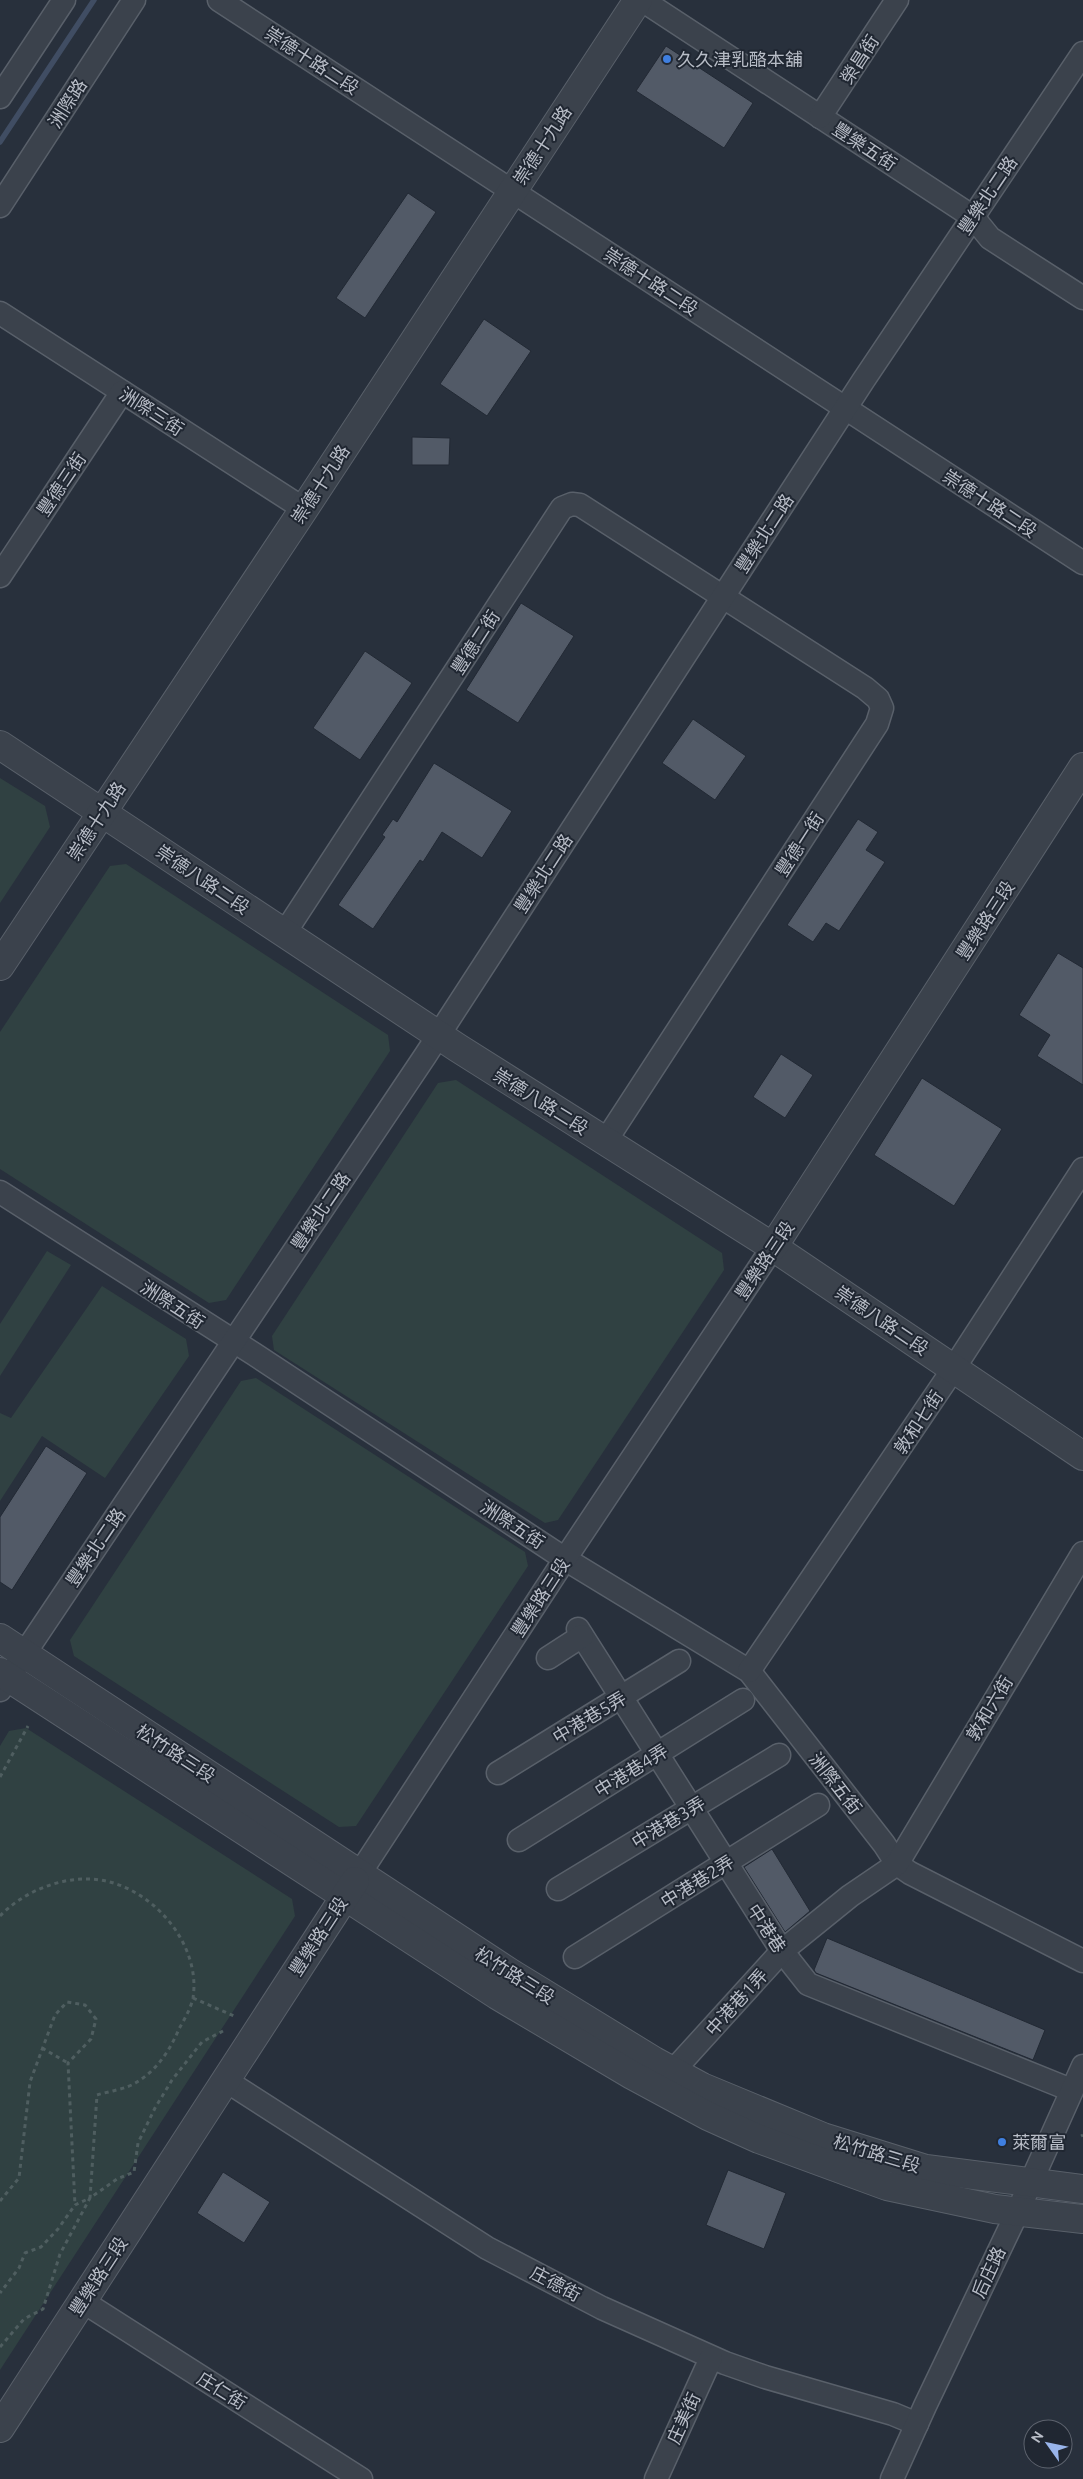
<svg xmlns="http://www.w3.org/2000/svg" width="1083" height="2479" font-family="Ubuntu,'Noto Sans TC',sans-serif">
  <rect width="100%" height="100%" fill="#28303c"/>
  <g fill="#304142">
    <path d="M0 778 45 806 50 827 0 903Z"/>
    <path d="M126 864 388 1035 390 1051 226 1300 209 1303 0 1169V1032L110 866Z"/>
    <path d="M456 1080 722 1253 724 1270 558 1520 545 1523 274 1350 272 1336 438 1083Z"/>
    <path d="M47 1251 71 1265 0 1376V1324Z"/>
    <path d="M102 1286 186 1339 189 1356 105 1478 42 1436 0 1501V1413L11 1418Z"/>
    <path d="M256 1378 525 1552 528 1566 356 1826 339 1827 74 1656 70 1640 241 1381Z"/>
    <path d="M26 1728 292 1899 295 1916 0 2370V1746L9 1731Z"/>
  </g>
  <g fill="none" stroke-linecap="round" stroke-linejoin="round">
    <path stroke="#404d63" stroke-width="5.5" d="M0 142 94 0"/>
  </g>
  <g fill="#525a67" stroke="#222934">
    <path d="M666 46 753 103 724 148 636 91Z"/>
    <path d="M408 193 436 212 365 318 336 298Z"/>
    <path d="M484 319 531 351 487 416 440 384Z"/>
    <path d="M412 437 450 438 449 465H412Z"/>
    <path d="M521 603 574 636 518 723 466 690Z"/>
    <path d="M365 651 412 683 360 760 313 728Z"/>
    <path d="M693 719 746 756 715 800 662 763Z"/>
    <path d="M434 763 512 811 482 858 442 832 423 862 420 860 373 929 338 905 385 837 382 835 393 819 397 822Z"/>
    <path d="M858 819 878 832 866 850 885 862 839 931 826 923 813 942 787 925Z"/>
    <path d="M1058 953 1083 968V1085L1037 1056 1050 1035 1019 1015Z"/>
    <path d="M781 1054 813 1075 785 1118 753 1097Z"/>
    <path d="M922 1078 1002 1129 954 1206 874 1155Z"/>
    <path d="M46 1446 87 1473 12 1590 0 1582V1517Z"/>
    <path d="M772 1849 810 1911 785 1932 744 1867Z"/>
    <path d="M827 1938 1045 2030 1033 2060 816 1973 814 1970Z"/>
    <path d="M728 2170 786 2193 764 2249 706 2225Z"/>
    <path d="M223 2172 270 2202 244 2243 197 2213Z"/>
  </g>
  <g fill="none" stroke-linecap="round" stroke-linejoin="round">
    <defs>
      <g id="minor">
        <path d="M219 0 1083 563"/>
        <path d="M642 0 973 217 990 238 1083 298"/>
        <path d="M0 97 64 0"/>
        <path d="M820 117 897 0"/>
        <path d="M0 206 134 0"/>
        <path d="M0 313 304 509"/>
        <path d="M0 576 122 392"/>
        <path d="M284 934 562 508 572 504 580 505 865 688 878 699 882 708 877 724 605 1142"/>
        <path d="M0 1192 254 1354 565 1559 749 1671 884 1844 897 1864 910 1873 1083 1961"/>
        <path d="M578 1629 782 1951 808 1984 1071 2090"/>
        <path d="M548 1658 582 1636"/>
        <path d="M749 1671 954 1368 1083 1169"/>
        <path d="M0 1690 425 1056 863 381 1083 53"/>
        <path d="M498 1773 679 1661"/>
        <path d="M519 1840 743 1700"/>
        <path d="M360 1873 565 1559 773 1247"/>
        <path d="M558 1889 779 1755"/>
        <path d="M575 1957 818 1805"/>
        <path d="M673 2071 782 1951 850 1896 897 1864 1083 1553"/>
        <path d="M225 2080 487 2248 602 2308 725 2363 765 2377 893 2414 917 2424"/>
        <path d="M82 2301 361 2479"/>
        <path d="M656 2479 711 2358"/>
        <path d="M892 2479 925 2406 1018 2211 1083 2066"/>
      </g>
      <g id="tertiary">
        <path d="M0 745 458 1048 773 1247 1083 1456"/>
        <path d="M0 966 304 509 638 0"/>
        <path d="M773 1247 1083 767"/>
        <path d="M0 1638 512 1974 654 2061 702 2087 823 2137 926 2169 1083 2189"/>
        <path d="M0 1672 497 1995 632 2075 708 2116 759 2139 887 2186 995 2209 1083 2219"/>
        <path d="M0 2428 355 1881"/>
      </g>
    </defs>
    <use href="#minor" stroke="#59606a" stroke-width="25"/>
    <use href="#tertiary" stroke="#59606a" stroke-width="30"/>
    <g stroke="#4f5e60" stroke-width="3" stroke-dasharray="4 4" stroke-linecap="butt">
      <path d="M0 1777 28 1726"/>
      <path d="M0 1916C22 1893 57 1878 89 1879 146 1880 202 1941 193 1998 191 2008 184 2020 179 2029 170 2050 157 2070 137 2082 127 2089 110 2091 97 2095L90 2198 75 2205 58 2229 41 2247 25 2253 19 2268 0 2293"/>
      <path d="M193 1998 234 2016"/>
      <path d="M42 2048 68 2063"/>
      <path d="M1081 2136 1083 2135"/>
      <path d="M0 2201 19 2178 30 2082 55 2015 67 2002 85 2005 96 2019 91 2039 68 2063 75 2205"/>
      <path d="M0 2347 24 2319 43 2309 60 2254 90 2198 117 2179 134 2172 138 2143 155 2108 172 2080 202 2042 223 2031"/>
    </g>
    <use href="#minor" stroke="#3b424c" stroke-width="22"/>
    <use href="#tertiary" stroke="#3b424c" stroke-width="28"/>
  </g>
  <g fill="#3f7fe0" stroke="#202732" stroke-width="2">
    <circle cx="667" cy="59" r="5"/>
    <circle cx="1002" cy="2142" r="5"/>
  </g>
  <g text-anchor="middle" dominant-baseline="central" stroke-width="4" stroke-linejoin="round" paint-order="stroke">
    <g font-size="18" fill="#b8bdc7" stroke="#202732" text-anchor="start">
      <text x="677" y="59">久久津乳酪本舖</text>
      <text x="1012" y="2142">萊爾富</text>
    </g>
    <g font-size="18" fill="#b8bdc7" stroke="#202732">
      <text transform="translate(859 59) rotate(-57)">榮昌街</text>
      <text transform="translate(312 60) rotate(33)">崇德十路二段</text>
      <text transform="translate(67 103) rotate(-57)">洲際路</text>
      <text transform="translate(542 145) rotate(-57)">崇德十九路</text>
      <text transform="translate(865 146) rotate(33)">豐樂五街</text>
      <text transform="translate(987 195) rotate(-56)">豐樂北二路</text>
      <text transform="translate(651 281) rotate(33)">崇德十路二段</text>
      <text transform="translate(152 411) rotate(33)">洲際三街</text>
      <text transform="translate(61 484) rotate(-56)">豐德三街</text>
      <text transform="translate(320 484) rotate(-57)">崇德十九路</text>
      <text transform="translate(990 503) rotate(33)">崇德十路二段</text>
      <text transform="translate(764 533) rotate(-57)">豐樂北二路</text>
      <text transform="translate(475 642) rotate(-57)">豐德二街</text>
      <text transform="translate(96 821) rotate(-57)">崇德十九路</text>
      <text transform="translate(799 844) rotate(-57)">豐德一街</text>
      <text transform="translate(543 873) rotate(-57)">豐樂北二路</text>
      <text transform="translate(203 879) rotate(34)">崇德八路二段</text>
      <text transform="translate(985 920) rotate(-57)">豐樂路三段</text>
      <text transform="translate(541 1101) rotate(32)">崇德八路二段</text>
      <text transform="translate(320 1211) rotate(-56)">豐樂北二路</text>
      <text transform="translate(764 1260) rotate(-56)">豐樂路三段</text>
      <text transform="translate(173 1304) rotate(33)">洲際五街</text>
      <text transform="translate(882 1320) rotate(34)">崇德八路二段</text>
      <text transform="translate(918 1422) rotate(-56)">敦和七街</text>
      <text transform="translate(513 1524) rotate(33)">洲際五街</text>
      <text transform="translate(95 1547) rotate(-56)">豐樂北二路</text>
      <text transform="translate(540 1597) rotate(-57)">豐樂路三段</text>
      <text transform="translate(989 1708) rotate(-59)">敦和六街</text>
      <text transform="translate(589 1717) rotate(-31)">中港巷5弄</text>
      <text transform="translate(176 1753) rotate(33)">松竹路三段</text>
      <text transform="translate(631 1770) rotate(-32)">中港巷4弄</text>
      <text transform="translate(836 1783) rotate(52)">洲際五街</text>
      <text transform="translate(668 1822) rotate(-31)">中港巷3弄</text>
      <text transform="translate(697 1881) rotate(-32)">中港巷2弄</text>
      <text transform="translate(767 1928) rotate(57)">中港巷</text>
      <text transform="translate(318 1936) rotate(-57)">豐樂路三段</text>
      <text transform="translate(515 1975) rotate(32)">松竹路三段</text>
      <text transform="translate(736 2002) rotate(-48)">中港巷1弄</text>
      <text transform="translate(877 2153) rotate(17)">松竹路三段</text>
      <text transform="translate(988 2272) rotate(-65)">后庄路</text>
      <text transform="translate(98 2276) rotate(-57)">豐樂路三段</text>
      <text transform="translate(556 2283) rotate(28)">庄德街</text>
      <text transform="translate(222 2390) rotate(32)">庄仁街</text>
      <text transform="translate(683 2418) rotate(-65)">庄美街</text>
    </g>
  </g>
  <g transform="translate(1048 2444) rotate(303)"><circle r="24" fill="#202732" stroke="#5d636e"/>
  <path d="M0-4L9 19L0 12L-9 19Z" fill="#99b5eb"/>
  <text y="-8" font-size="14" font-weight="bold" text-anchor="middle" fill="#b8bdc7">N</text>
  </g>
</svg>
